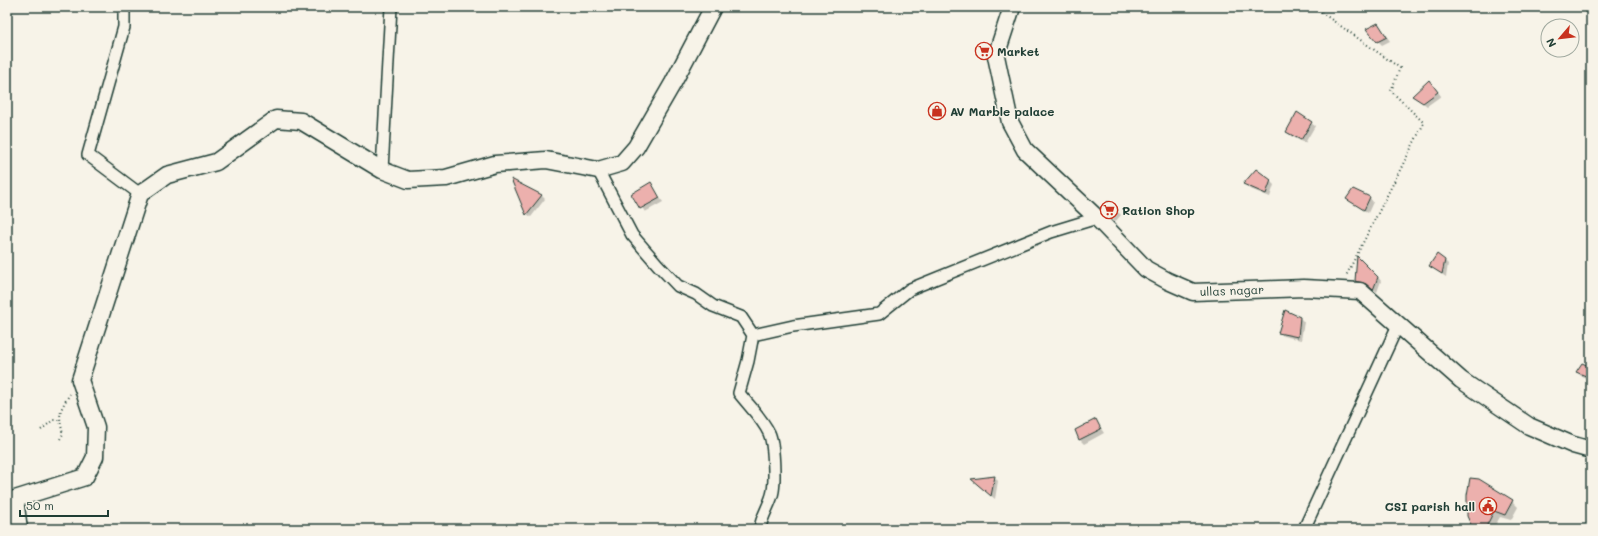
<svg xmlns="http://www.w3.org/2000/svg" width="1598" height="536" font-family="Mali,sans-serif">
  <rect width="100%" height="100%" fill="#f7f3e8"/>
  <filter id="ink" filterUnits="userSpaceOnUse"><feTurbulence type="fractalNoise" baseFrequency=".025" numOctaves="2"/><feDisplacementMap in="SourceGraphic" scale="8" xChannelSelector="R" yChannelSelector="G"/><feConvolveMatrix kernelMatrix="1 2 1 2 8 2 1 2 1" color-interpolation-filters="sRGB"/></filter>
  <g filter="url(#ink)">
    <g fill="#0003">
      <path d="M1378 24 1390 41 1382 45 1378 41Z"/>
      <path d="M1433 85 1441 96 1427 106 1414 96Z"/>
      <path d="M1311 123 1315 126 1305 143 1291 136 1287 132Z"/>
      <path d="M1270 181 1274 185 1270 197 1248 188 1245 184Z"/>
      <path d="M513 182 542 196 545 199 531 217 527 214Z"/>
      <path d="M650 184 663 202 645 212 633 194Z"/>
      <path d="M1354 190 1370 198 1373 202 1368 213 1347 199Z"/>
      <path d="M1108 202 1121 215 1115 222 1102 209Z"/>
      <path d="M1444 260 1448 264 1446 277 1430 266Z"/>
      <path d="M1378 277 1381 281 1377 292 1371 287 1361 285 1357 281Z"/>
      <path d="M1300 318 1304 322 1301 340 1283 336 1280 332Z"/>
      <path d="M1591 368V380L1581 376 1577 372Z"/>
      <path d="M1095 420 1104 433 1084 444 1080 440 1076 431Z"/>
      <path d="M994 477 998 481 995 499 976 483Z"/>
      <path d="M1512 501 1518 507 1511 520 1500 517 1493 529H1476L1472 525 1468 515Z"/>
    </g>
    <g fill="#ecb0ad" stroke="#1f3d34">
      <path d="M1378 23 1387 37 1377 42 1366 29Z"/>
      <path d="M1429 80 1438 92 1423 103 1412 96Z"/>
      <path d="M1297 112 1312 122 1301 140 1286 132Z"/>
      <path d="M1256 169 1271 180 1266 194 1243 184Z"/>
      <path d="M511 179 542 195 526 215Z"/>
      <path d="M651 182 660 198 640 209 631 194Z"/>
      <path d="M1353 189 1370 197 1364 210 1346 199Z"/>
      <path d="M1108 201 1118 210 1111 219 1101 209Z"/>
      <path d="M1437 254 1445 260 1442 274 1429 266Z"/>
      <path d="M1357 256 1378 277 1373 290 1366 284 1355 281Z"/>
      <path d="M1285 310 1300 317 1298 337 1278 333Z"/>
      <path d="M1582 363 1591 367V378L1576 372Z"/>
      <path d="M1096 419 1101 429 1079 440 1075 430Z"/>
      <path d="M995 476 991 496 971 479Z"/>
      <path d="M1470 478 1479 479 1513 500 1505 515 1494 511 1485 529 1471 525 1467 516V495Z"/>
    </g>
    <g fill="none" stroke-linecap="round" stroke-linejoin="round">
      <defs>
        <g id="minor">
          <path d="M124 7V27L88 155 140 194"/>
          <path d="M382 170 391 7"/>
          <path d="M598 170 632 235 658 265 678 286 696 294 713 306 741 317 753 335 748 361 739 393C749 406 762 418 769 433 774 443 775 479 773 491 771 504 761 516 760 529"/>
          <path d="M753 335 793 326 879 314 910 289 1051 232 1097 218"/>
          <path d="M1304 529 1398 325"/>
        </g>
        <g id="secondary">
          <path d="M1012 7 996 56 1010 122 1025 150 1097 218 1146 269 1168 281 1193 292 1304 288 1360 291 1461 380 1529 426 1573 445 1591 450"/>
          <path d="M19 529 15 499 85 477 95 457 96 427 80 380 140 194 167 175 216 162 276 119 301 121 382 170 408 180 446 178 495 164 546 160 598 170 622 163 636 147 673 83 713 7"/>
        </g>
      </defs>
      <use href="#minor" stroke="#1f3d34" stroke-width="14"/>
      <use href="#secondary" stroke="#1f3d34" stroke-width="19"/>
      <g stroke="#1f3d34" stroke-width="2" stroke-dasharray="1 3" stroke-linecap="butt">
        <path d="M1318 10 1400 68 1391 91 1424 123 1346 276"/>
        <path d="M41 430 53 420H60"/>
        <path d="M60 439 63 434C58 414 59 411 70 394"/>
      </g>
      <use href="#minor" stroke="#f7f3e8" stroke-width="11"/>
      <use href="#secondary" stroke="#f7f3e8" stroke-width="16"/>
    </g>
  </g>
  <defs>
    <symbol id="supermarket-ring" viewBox="-11 -11 22 22"><circle r="9.5" fill="#f7f3e8" stroke="#c8321e" stroke-width="1.5"/><path d="M-6-5.5h2.5l.6 2H6L4.5 2H-2.5L-4.4-4H-6ZM-1.5 3.2a1.3 1.3 0 1 0 .1 0ZM3 3.2a1.3 1.3 0 1 0 .1 0Z" fill="#c8321e"/></symbol>
    <symbol id="shop-ring" viewBox="-11 -11 22 22"><circle r="9.5" fill="#f7f3e8" stroke="#c8321e" stroke-width="1.5"/><path d="M-5-2.5h2.3a2.7 3.5 0 0 1 5.4 0H5L5.5 6h-11ZM-1.5-2.5h3a1.5 2.3 0 0 0-3 0Z" fill="#c8321e"/></symbol>
    <symbol id="civic-ring" viewBox="-11 -11 22 22"><circle r="9.5" fill="#f7f3e8" stroke="#c8321e" stroke-width="1.5"/><path d="M-.6-6.5H3V-4.5H.6V-3L4-1V1h2V6H-6V1h2V-1L-.6-3ZM-1.2 2.5V6h2.4V2.5Z" fill="#c8321e"/></symbol>
  </defs>
  <g fill-rule="evenodd">
    <use href="#supermarket-ring" x="974" y="41" width="20" height="20"/>
    <use href="#shop-ring" x="927" y="101" width="20" height="20"/>
    <use href="#supermarket-ring" x="1099" y="200" width="20" height="20"/>
    <use href="#civic-ring" x="1478" y="496" width="20" height="20"/>
  </g>
  <g text-anchor="middle" dominant-baseline="central" stroke-width="3" stroke-linejoin="round" paint-order="stroke">
    <g font-size="12" font-weight="bold" fill="#1f3d34" stroke="#f7f3e8" text-anchor="start">
      <text x="997" y="51">Market</text>
      <text x="950" y="111">AV Marble palace</text>
      <text x="1122" y="210">Ration Shop</text>
      <text x="1475" y="506" text-anchor="end">CSI parish hall</text>
    </g>
    <g font-size="12" fill="#1f3d34" stroke="#f7f3e8">
      <text transform="translate(1232 290) rotate(-2)">ullas nagar</text>
    </g>
  </g>
  <rect width="1598" height="536" fill="none" stroke="#f7f3e8" stroke-width="24"/>
  <rect x="12" y="12" width="1574" height="512" fill="none" stroke="#1f3d34" stroke-width="1.5" filter="url(#ink)"/>
  <g transform="translate(1560 38) rotate(242)"><circle r="19" fill="#f7f3e8" stroke="#a1aaa0"/>
  <path d="M0-3L7 15L0 10L-7 15Z" fill="#c8321e"/>
  <text y="-6" font-size="11" font-weight="bold" text-anchor="middle" fill="#1f3d34">N</text>
  </g>
  <path d="M20 510v6h88v-6" fill="none" stroke="#1f3d34" stroke-width="2"/>
  <text x="26" y="510" font-size="12" fill="#1f3d34" stroke="#f7f3e8" stroke-width="3" paint-order="stroke">50 m</text>
</svg>
